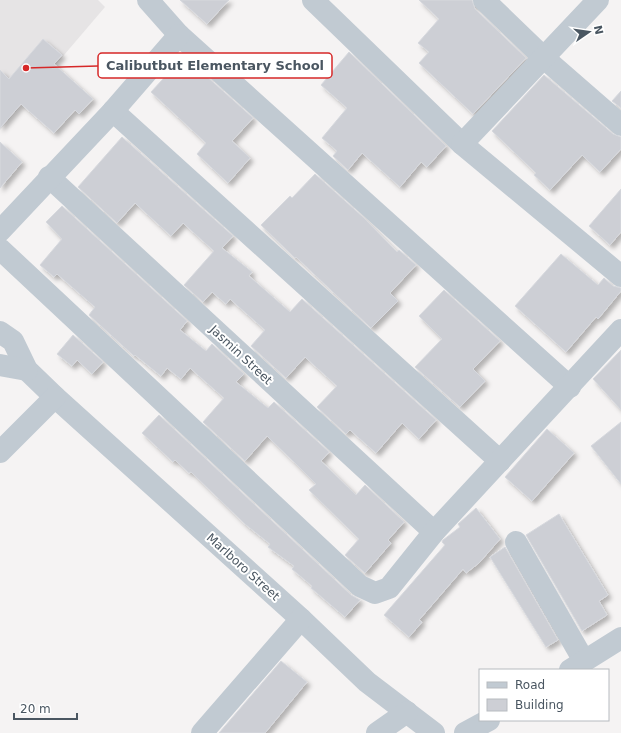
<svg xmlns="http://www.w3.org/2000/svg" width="621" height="733" font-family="'DejaVu Sans',sans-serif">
  <defs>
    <filter id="shadow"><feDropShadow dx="3.5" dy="3.5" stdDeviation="2" flood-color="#0004"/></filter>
  </defs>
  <rect width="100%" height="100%" fill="#f5f3f3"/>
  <path fill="#e6e4e5" d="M0 0H98L105 7 0 130Z"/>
  <g fill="#cdcfd5" stroke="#d7d9de" filter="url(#shadow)">
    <path d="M180 0H229L207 24Z"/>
    <path d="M419 0H472L475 9 526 58 473 114 419 63 429 52 418 43 439 19Z"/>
    <path d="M43 39 62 55 54 64 93 99 79 114 75 110 54 133 21 104 0 128V70L9 79Z"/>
    <path d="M349 52 446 146 427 167 421 162 400 187 362 153 348 170 333 156 337 151 322 138 347 108 321 85Z"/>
    <path d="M184 56 253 118 232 141 250 158 228 183 197 154 206 143 151 92Z"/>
    <path d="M544 75 613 134 621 137V149L600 172 582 155 550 190 534 175 536 173 492 131Z"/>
    <path d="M621 91V108L612 101Z"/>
    <path d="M122 137 233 236 222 248 252 272 249 276 290 312 302 299 436 420 419 439 402 423 376 453 350 430 346 434 317 407 337 386 305 357 286 378 251 346 265 330 230 299 226 304 212 292 203 302 184 285 214 251 183 223 171 236 135 203 117 223 78 187Z"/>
    <path d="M0 142 22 162 0 188Z"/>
    <path d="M315 174 364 218 397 252 399 250 416 265 390 293 398 301 371 328 296 257 295 258 261 225 290 196 292 198Z"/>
    <path d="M621 189V232L610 245 589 226Z"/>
    <path d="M62 206 187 321 180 330 206 351 212 344 244 374 236 382 268 408 274 402 329 452 321 461 356 495 365 485 404 522 388 540 391 543 365 573 345 555 359 539 309 490 316 484 294 462 267 436 245 461 203 422 224 398 190 368 181 379 167 368 161 376 135 355 134 356 89 315 95 307 57 274 54 277 40 265 62 239 46 222Z"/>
    <path d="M561 254 598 285 604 278 613 286 621 288V291L598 319 596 317 566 352 515 306Z"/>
    <path d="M444 290 500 341 473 369 485 381 460 407 415 367 442 339 419 316Z"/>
    <path d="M73 335 103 362 92 374 77 360 72 366 57 354Z"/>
    <path d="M621 350V410L593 379Z"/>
    <path d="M159 415 351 595 360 600 345 617 311 588 312 586 292 569 294 566 268 547 270 544 245 524 191 472 189 473 175 460 173 462 142 433Z"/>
    <path d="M621 422V484L591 446Z"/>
    <path d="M547 429 574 453 532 501 505 477Z"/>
    <path d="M476 508 500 539 479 563 466 573 463 569 419 620 422 622 409 637 384 615 445 545 442 542 443 540 460 527 458 524Z"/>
    <path d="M559 514 608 595 599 601 607 615 582 631 526 535Z"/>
    <path d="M505 547 558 640 546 647 490 557Z"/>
    <path d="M281 661 307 682 265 733H219Z"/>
  </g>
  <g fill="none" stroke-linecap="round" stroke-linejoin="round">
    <g stroke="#c1cad2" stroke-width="22">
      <path d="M148 0 179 35 570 387"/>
      <path d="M313 0 462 144 621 276"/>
      <path d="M484 0 544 58 621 125"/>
      <path d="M113 111 500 461"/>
      <path d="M462 144 598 0"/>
      <path d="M49 177 434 532"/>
      <path d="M0 231 113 111 179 35"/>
      <path d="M0 249 360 586 375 593 389 588 434 532 621 330"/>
      <path d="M0 332 13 341 27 370 55 397 301 619 367 682 434 733"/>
      <path d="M0 365 27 370"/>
      <path d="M0 452 55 397"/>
      <path d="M516 542 584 661"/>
      <path d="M570 670 621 638"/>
      <path d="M202 733 301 619"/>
      <path d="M377 733 407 712"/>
      <path d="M465 733 489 720"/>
    </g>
  </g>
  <g text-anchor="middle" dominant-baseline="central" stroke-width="4" stroke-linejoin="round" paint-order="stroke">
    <g font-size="12" fill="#4a5661" stroke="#fff">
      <text transform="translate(241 355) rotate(43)">Jasmin Street</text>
      <text transform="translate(243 567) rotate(42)">Marlboro Street</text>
    </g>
  </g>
  <path fill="none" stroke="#d62828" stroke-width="1.5" d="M26 68L98 66"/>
  <circle fill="#d62828" stroke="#fff" stroke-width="1.5" cx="26" cy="68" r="4"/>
  <rect fill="#fff" stroke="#d62828" stroke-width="1.5" x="98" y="53" width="234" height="25" rx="4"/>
  <g font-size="13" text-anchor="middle" font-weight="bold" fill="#4a5661">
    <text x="215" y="70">Calibutbut Elementary School</text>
  </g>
  <rect x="479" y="669" width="130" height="52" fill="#ffffff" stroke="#b7bbc0"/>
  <rect x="487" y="682" width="20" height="6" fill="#c1cad2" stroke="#b7bbc0"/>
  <text x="515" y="689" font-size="12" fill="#4a5661">Road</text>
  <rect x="487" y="699" width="20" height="12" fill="#cdcfd5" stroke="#b7bbc0"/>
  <text x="515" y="709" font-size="12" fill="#4a5661">Building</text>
  <g transform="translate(589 32) rotate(77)" stroke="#ffffff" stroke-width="3" paint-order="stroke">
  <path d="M0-3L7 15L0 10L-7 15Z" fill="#4a5661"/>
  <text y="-6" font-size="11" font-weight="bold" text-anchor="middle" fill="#4a5661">N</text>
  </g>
  <path d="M14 713v6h63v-6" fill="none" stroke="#4a5661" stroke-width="2"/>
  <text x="20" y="713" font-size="12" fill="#4a5661" stroke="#ffffff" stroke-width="3" paint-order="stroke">20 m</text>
</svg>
